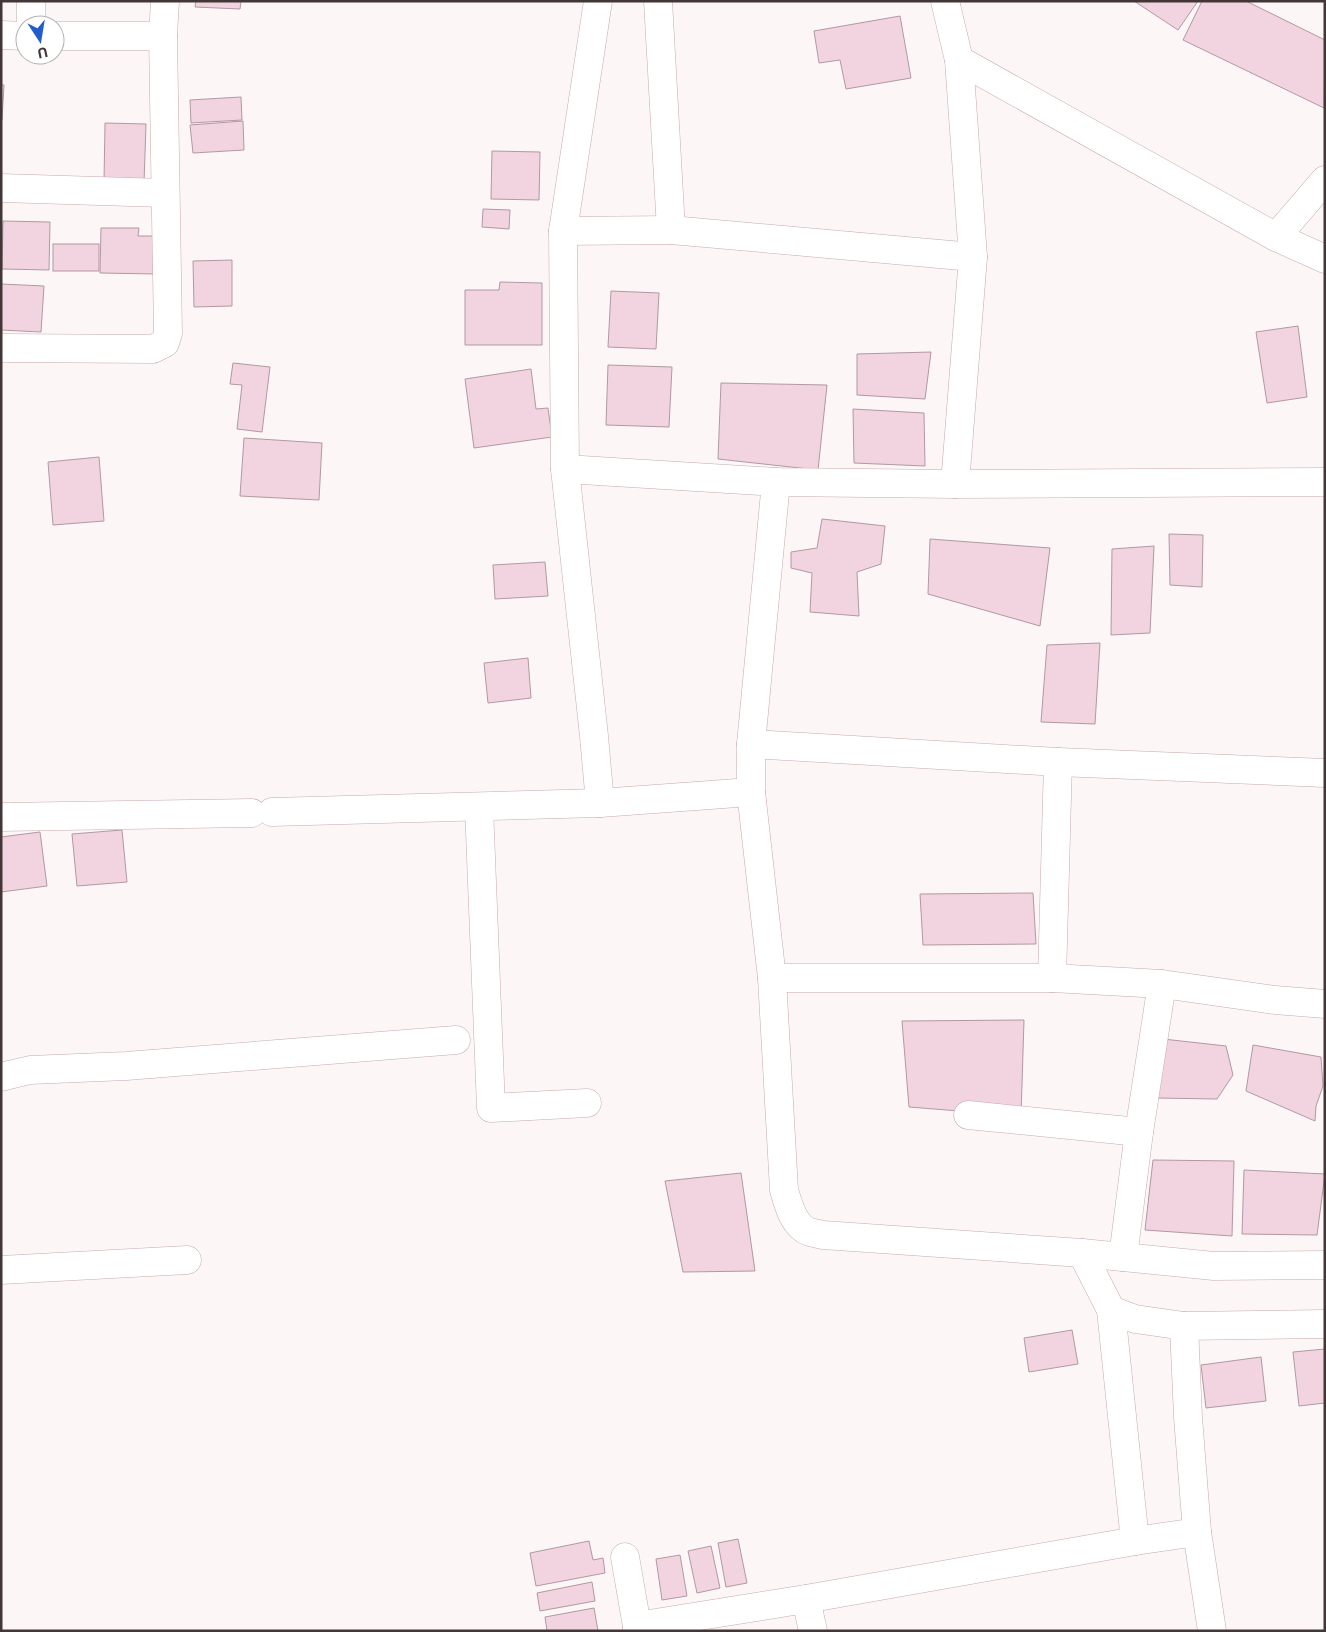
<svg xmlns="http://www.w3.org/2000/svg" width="1326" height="1632" font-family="'Open Sans',sans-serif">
  <rect width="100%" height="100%" fill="#fcf6f6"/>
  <g fill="#f1d4e0" stroke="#b298a3">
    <path d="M196 1H241L240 9 195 7Z"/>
    <path d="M1134 1H1198L1178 30Z"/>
    <path d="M1202 1H1246L1325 40 1324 108 1183 40Z"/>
    <path d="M900 16 911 78 846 89 840 60 819 63 814 31Z"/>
    <path d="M1 85H4L2 120H1Z"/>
    <path d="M241 97 242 120 191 123 190 100Z"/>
    <path d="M243 121 244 150 193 153 190 125Z"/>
    <path d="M105 123 146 124 144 183 104 182Z"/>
    <path d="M492 151 540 152 539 200 491 199Z"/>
    <path d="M483 209 510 210 509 229 482 227Z"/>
    <path d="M3 221 50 222 49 270 2 269Z"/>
    <path d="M101 228H139L138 236H157L156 274 100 273Z"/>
    <rect x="53" y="244" width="46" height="27"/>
    <path d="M232 260V306L194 307 193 261Z"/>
    <path d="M500 282 542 283V345H465V290H499Z"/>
    <path d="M1 284 44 286 41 332 1 330Z"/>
    <path d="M611 291 659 293 656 349 608 347Z"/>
    <path d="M1298 326 1307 397 1267 403 1256 332Z"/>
    <path d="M931 352 925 399 857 395V354Z"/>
    <path d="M233 363 270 367 262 432 237 429 242 385 230 384Z"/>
    <path d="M608 365 672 367 669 427 606 425Z"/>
    <path d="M531 369 536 409 548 408 552 437 474 448 465 379Z"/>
    <path d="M721 383 827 385 818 470 718 459Z"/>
    <path d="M853 409 924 413 925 466 854 463Z"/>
    <path d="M244 438 322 443 319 500 240 496Z"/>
    <path d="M99 457 104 521 53 525 48 462Z"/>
    <path d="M822 519 885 526 881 564 857 572 859 616 810 612 812 573 791 568V552L817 548Z"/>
    <path d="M1169 534 1203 535 1202 587 1170 585Z"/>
    <path d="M930 539 1050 548 1040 626 928 594Z"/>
    <path d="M1154 546 1150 633 1111 635 1112 549Z"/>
    <path d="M545 562 548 596 495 599 493 565Z"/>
    <path d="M1100 643 1095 724 1041 722 1047 645Z"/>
    <path d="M528 658 531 698 488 703 484 663Z"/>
    <path d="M122 830 127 882 77 886 72 834Z"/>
    <path d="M40 832 47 886 1 892V837Z"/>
    <path d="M1033 893 1036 944 923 945 920 894Z"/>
    <path d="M1024 1020 1021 1116 909 1107 902 1021Z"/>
    <path d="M1163 1039 1226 1046 1233 1075 1217 1099 1156 1098Z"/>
    <path d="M1253 1045 1321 1057 1323 1086 1316 1106 1315 1121 1246 1091Z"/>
    <path d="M1153 1160 1234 1161 1232 1236 1145 1230Z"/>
    <path d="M1244 1170 1325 1174 1317 1235 1242 1234Z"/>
    <path d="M741 1173 755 1271 683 1272 665 1181Z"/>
    <path d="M1072 1330 1078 1364 1029 1372 1024 1338Z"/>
    <path d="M1325 1349V1403L1299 1406 1293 1352Z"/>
    <path d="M1261 1357 1266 1401 1206 1408 1201 1365Z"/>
    <path d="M738 1539 747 1583 726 1587 718 1543Z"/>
    <path d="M589 1541 593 1560 603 1558 605 1573 536 1586 530 1553Z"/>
    <path d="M711 1546 720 1588 697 1593 688 1551Z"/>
    <path d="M680 1555 687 1596 662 1600 656 1559Z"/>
    <path d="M592 1582 595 1601 540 1611 537 1593Z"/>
    <path d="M594 1608 598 1631H547L545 1617Z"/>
  </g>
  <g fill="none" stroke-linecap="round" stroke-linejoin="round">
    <defs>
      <g id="minor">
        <path d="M31 1V25"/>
        <path d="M598 1 563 231 671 230 973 257 955 484"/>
        <path d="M658 1 671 230"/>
        <path d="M945 1 959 60 1276 237"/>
        <path d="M1 35 25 36"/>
        <path d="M55 36H163"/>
        <path d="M959 60 973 257"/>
        <path d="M1325 180 1276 237 1325 259"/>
        <path d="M1 188 164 193"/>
        <path d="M563 231 565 469 776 482 955 484 1325 482"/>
        <path d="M1 348 153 349 165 343 168 333 163 36 165 1"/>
        <path d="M565 469 594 736 600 803"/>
        <path d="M751 744 1058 762 1325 773"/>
        <path d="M479 807 491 1108 587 1103"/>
        <path d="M272 812 600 803 751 792"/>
        <path d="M1 817 252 813"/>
        <path d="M772 978 751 792V744L776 482"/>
        <path d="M1052 978 1058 762"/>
        <path d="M1325 1004 1275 1000 1162 984 1052 978H772L784 1190C788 1203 792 1221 804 1229 808 1233 817 1233 823 1235L1082 1253 1214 1266 1325 1265"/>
        <path d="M1 1077 30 1070 126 1066 456 1040"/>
        <path d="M968 1115 1139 1132"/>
        <path d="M1082 1253 1111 1310 1135 1319 1184 1326 1325 1324"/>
        <path d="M1123 1257 1139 1132 1162 984"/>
        <path d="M1 1270 187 1260"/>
        <path d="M1111 1310 1135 1541"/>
        <path d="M1184 1326 1188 1417 1197 1532 1212 1631"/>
        <path d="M625 1557 637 1626"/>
        <path d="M806 1599 1135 1541 1197 1532"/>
        <path d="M637 1631V1626L806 1599 813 1631"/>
      </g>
    </defs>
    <use href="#minor" stroke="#c8aaac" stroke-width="29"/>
    <use href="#minor" stroke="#fff" stroke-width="28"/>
  </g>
  <rect width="1326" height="1632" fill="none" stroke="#423637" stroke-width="5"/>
  <g transform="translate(40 40) rotate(168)"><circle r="24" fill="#ffffff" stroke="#b3afaf"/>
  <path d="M0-4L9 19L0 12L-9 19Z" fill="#225ecb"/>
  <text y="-8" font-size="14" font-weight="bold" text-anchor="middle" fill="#423637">U</text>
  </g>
</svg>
